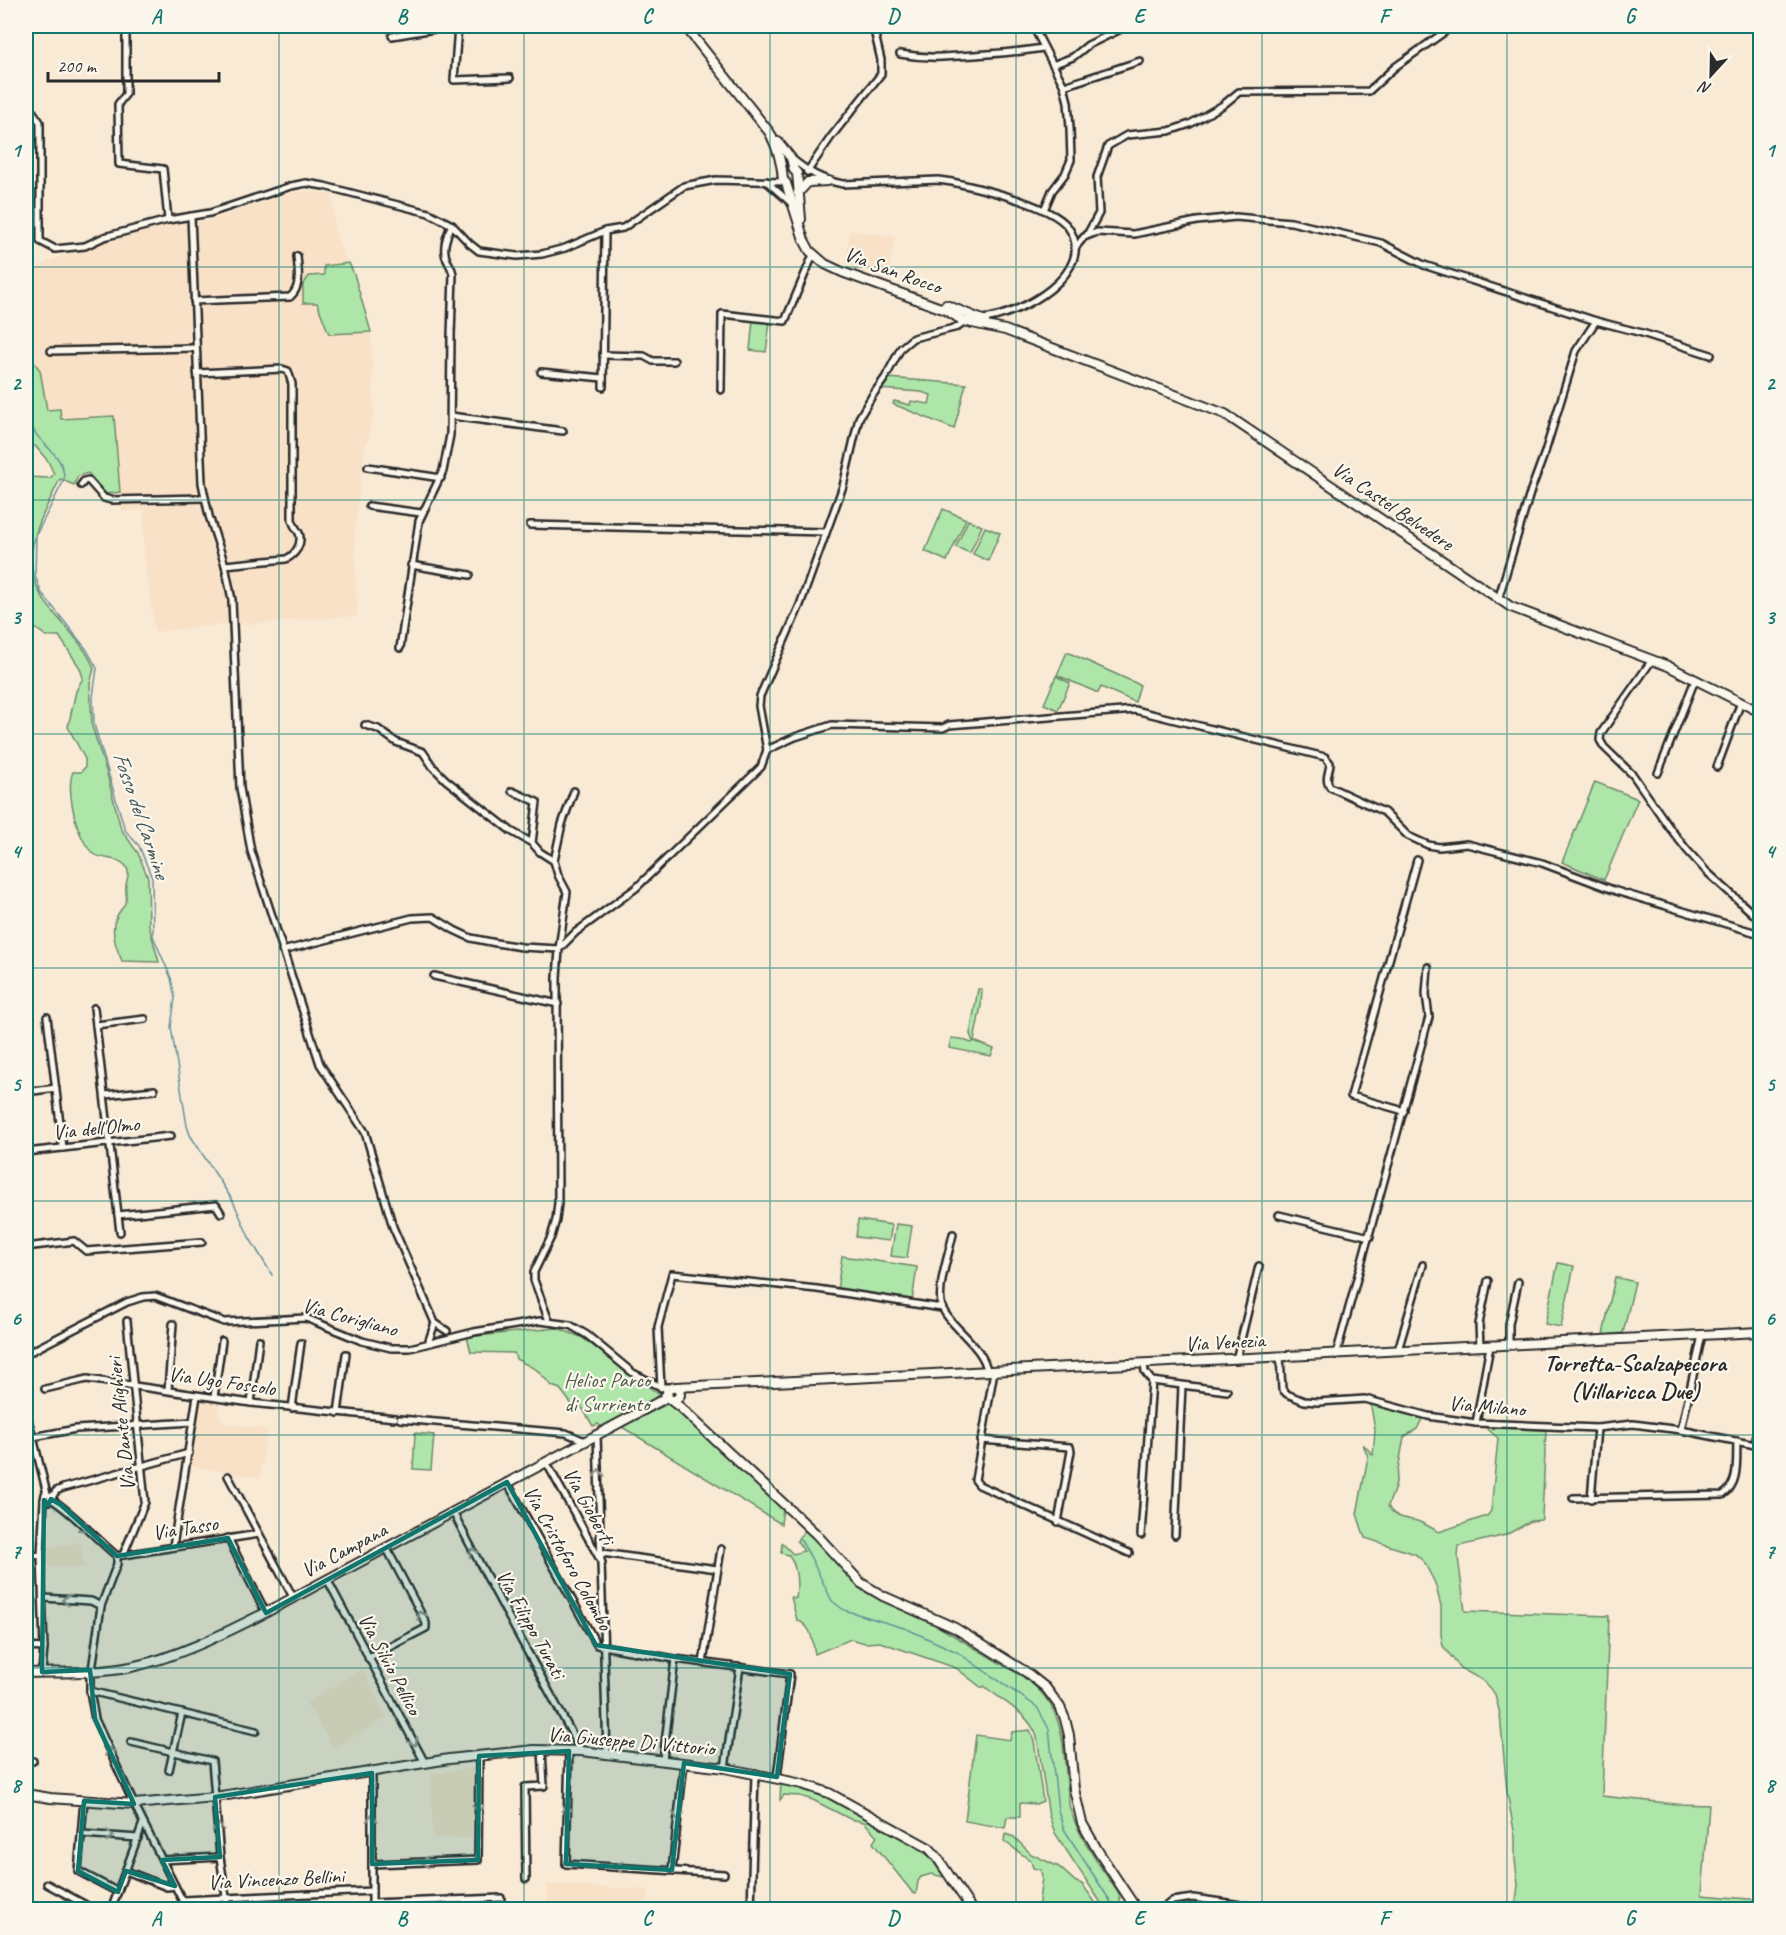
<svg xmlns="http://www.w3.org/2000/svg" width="1786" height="1935" font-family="Caveat,sans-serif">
  <rect width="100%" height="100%" fill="#f9ead6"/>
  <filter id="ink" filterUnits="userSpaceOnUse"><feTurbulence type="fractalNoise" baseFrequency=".0167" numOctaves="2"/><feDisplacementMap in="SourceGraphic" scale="12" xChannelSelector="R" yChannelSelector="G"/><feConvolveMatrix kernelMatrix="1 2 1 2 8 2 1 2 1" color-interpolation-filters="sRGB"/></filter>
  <g filter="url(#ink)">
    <g fill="#f8e1c7">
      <path d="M306 191 332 195 335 229 340 246 354 274 371 332 374 411 362 464 355 532 357 616 238 625 229 624 155 632 144 558V510L122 511 114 416 60 419 47 410 40 370 26 352V281L42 264 74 251 173 224 207 221 292 193Z"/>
      <path d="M850 230 895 236 888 275 868 268 866 272 845 264Z"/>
      <path d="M201 1400 215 1402 223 1423 267 1429 260 1478 190 1466Z"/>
      <path d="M81 1542 84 1568 45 1566 43 1548Z"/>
      <path d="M362 1669 387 1718 334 1748 306 1703Z"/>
      <path d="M473 1768 471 1838H432V1774Z"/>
      <path d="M548 1884 650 1890 644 1907 645 1909H546Z"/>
    </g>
    <g fill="#aee6a9" stroke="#6c886a" stroke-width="1.5">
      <path d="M349 263 354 274 371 332 329 334 317 303H303V285L309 276 324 275V266Z"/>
      <path d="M753 320 770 322 766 352 750 350Z"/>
      <path d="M26 352 40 370 47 410 60 409 61 419 114 416 120 492 106 494 88 473 78 476 74 485 60 479C39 523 13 563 50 608 65 627 85 645 94 668L90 684 92 726 107 774 121 829 138 853 148 878 149 926 159 962 122 961C116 948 109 929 117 916 119 911 125 906 126 900 127 896 125 891 126 886 126 881 129 877 128 872 126 856 104 861 94 854 77 842 65 789 73 772H81L85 767V759L68 727 76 691 83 678 80 668 59 636H46L26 621V477L50 478 54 474 48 461 35 446 31 445 26 449Z"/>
      <path d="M887 378 966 384 954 429 893 404 894 401 910 405 911 401 929 404 931 395 921 392 880 389Z"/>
      <path d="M943 509 966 519 947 561 925 551Z"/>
      <path d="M968 520 982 526 970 553 956 547Z"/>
      <path d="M985 527 1000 533 988 561 973 554Z"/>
      <path d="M1067 652 1140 685 1135 702 1101 687 1098 693 1057 675Z"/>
      <path d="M1056 676 1070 683 1058 710 1044 704Z"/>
      <path d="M1595 782 1638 799 1604 880 1562 862Z"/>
      <path d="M978 989H982L981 1006 974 1041 994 1049 991 1056 949 1048 951 1038 961 1039 971 1043 973 1042 970 1034Z"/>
      <path d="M858 1220 892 1225 889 1241 856 1237Z"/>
      <path d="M896 1224 912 1226 907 1258 891 1256Z"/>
      <path d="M842 1256 917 1267 912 1302 837 1290Z"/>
      <path d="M1558 1263 1574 1266 1561 1327 1545 1324Z"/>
      <path d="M1615 1277 1635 1282 1623 1333 1603 1335Z"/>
      <path d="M557 1328 581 1337 661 1396 601 1427 598 1424 593 1426 580 1404 573 1406 560 1389 552 1386 537 1370 516 1359 514 1353 471 1352 467 1337Z"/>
      <path d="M1370 1401 1423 1417 1417 1429 1404 1437 1395 1487 1388 1506C1394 1518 1405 1518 1417 1521 1425 1524 1432 1528 1439 1532L1487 1516 1491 1511 1498 1438 1484 1426 1546 1430 1542 1518 1541 1520 1531 1521 1506 1535 1459 1546 1458 1557 1465 1611 1609 1616 1602 1796 1676 1804 1709 1805 1702 1895 1760 1900V1909H1515L1518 1885 1515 1860V1836L1507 1792 1500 1714 1495 1694 1482 1680 1460 1668 1443 1646 1441 1635V1606L1435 1583 1424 1562 1415 1554 1365 1538 1357 1514 1368 1457 1363 1444 1373 1455 1375 1430Z"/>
      <path d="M669 1403 783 1508 781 1524 622 1427Z"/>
      <path d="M415 1433 434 1435 431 1470 413 1469Z"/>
      <path d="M806 1530 863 1591 929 1621 1027 1679C1065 1710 1062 1739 1067 1784 1068 1793 1068 1803 1071 1812 1081 1841 1101 1867 1118 1893L1120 1898V1907L1117 1909H1105L1055 1833 1049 1816 1037 1737C1030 1714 1002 1701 984 1686L982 1688 956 1668 880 1642 865 1643 851 1639 815 1654C812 1639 812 1626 797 1620L791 1597 796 1598C798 1585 797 1566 789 1555L781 1553 782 1543 793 1554 804 1551 797 1541 799 1537Z"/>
      <path d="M1030 1730 1034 1741 1043 1801 1036 1804 1020 1803V1817H1007L1005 1828 965 1821 976 1735 1010 1740 1012 1732Z"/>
      <path d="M781 1782 820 1794 907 1841 930 1857 944 1877 931 1874 921 1877 918 1881 916 1894 913 1893 873 1843 877 1836 864 1822 850 1819 813 1800 800 1796 784 1795 780 1800Z"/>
      <path d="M1005 1834 1014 1837 1031 1854 1059 1867 1076 1882 1082 1884 1100 1909H1038L1042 1878 1041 1870 1033 1868 1031 1861 1004 1841Z"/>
    </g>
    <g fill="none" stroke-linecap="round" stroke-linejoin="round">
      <g stroke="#629199" stroke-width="1.5">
        <path d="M26 413C29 422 33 432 40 439 52 452 65 461 64 480L36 535 35 575 41 592 87 650 97 668 93 697 94 724 98 738 125 830 139 846 152 878 153 936 171 978 175 998 171 1027 187 1126 190 1135 233 1201 249 1237 272 1275"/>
        <path d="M800 1539 810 1556 832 1601 844 1610 907 1629 957 1652 1037 1707 1049 1729 1058 1810 1064 1829 1116 1910"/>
      </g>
      <defs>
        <g id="street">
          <path d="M126 26V94L118 104 119 164 163 169 168 220"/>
          <path d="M458 26 454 80 510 78"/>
          <path d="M1033 26 1064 86 1068 102 1070 128 1071 160 1065 174 1052 191 1044 210"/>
          <path d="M392 36 453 26"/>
          <path d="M900 54C933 60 956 56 988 54 1007 53 1024 51 1043 48"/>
          <path d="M1055 64 1073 57 1088 45 1127 26"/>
          <path d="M1064 86 1140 61"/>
          <path d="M26 102 40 122V241L55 249 85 246 104 237 168 220 210 213 291 186 306 183 324 186 429 213 452 225 470 244 479 251 517 256 542 254 565 248 605 231 623 228 684 186 716 180 784 182"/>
          <path d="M791 158C808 172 822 180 843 184L938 180 952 182C979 188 1052 205 1068 227 1100 272 1019 316 982 319"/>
          <path d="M807 172 831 137 881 74V60L873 26"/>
          <path d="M766 181 792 204"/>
          <path d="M191 216 202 483 209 516 225 565 286 559C295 555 303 544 299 533 296 528 293 525 292 519V384L288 371 282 369 197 373"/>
          <path d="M1087 235 1099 213 1097 177 1108 146 1127 135 1169 131 1190 124 1223 105 1239 92 1369 91 1395 67 1453 26"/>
          <path d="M1075 248 1084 237 1097 232 1134 234 1197 221 1236 217 1291 222 1381 243 1424 265 1596 321 1642 333 1711 355"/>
          <path d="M194 301 290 297C302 287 298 270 297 256"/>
          <path d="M51 351 196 348"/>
          <path d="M603 355 644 356 653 361H674"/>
          <path d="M541 372 603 378"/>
          <path d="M603 387 605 231"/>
          <path d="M721 390 722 314 785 321 813 255"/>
          <path d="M451 416 563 431"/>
          <path d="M368 467 441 478"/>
          <path d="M81 485 84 481 88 480 104 498 111 500 204 498"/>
          <path d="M369 506 421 513"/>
          <path d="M530 525 825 532"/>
          <path d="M225 565 232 600 240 788 251 851 320 1064 365 1132 393 1227 435 1323 447 1331"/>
          <path d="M411 565 470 575"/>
          <path d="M1498 600 1531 490 1545 452 1576 351 1596 321"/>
          <path d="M400 648 419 521 443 471 450 435 451 336 453 274C452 268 450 266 447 260 442 250 446 235 452 225"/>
          <path d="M1652 660 1601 733 1600 740 1604 747 1633 775 1669 827 1687 850 1706 871 1760 920"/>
          <path d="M365 725 378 729 396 742 423 752 433 767 446 780 511 831 532 843"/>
          <path d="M767 750 795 737 832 725 943 728 949 725 1135 710 1325 757 1330 763C1330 771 1324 779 1330 787L1384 812 1408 836 1428 845 1439 847 1467 844 1542 863 1616 891 1760 934"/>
          <path d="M1717 767 1741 702"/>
          <path d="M1658 773 1695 680"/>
          <path d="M512 791 537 802 532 843 540 852 554 861"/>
          <path d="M282 951 412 918 433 917 454 930 471 938 496 943 522 947 559 949 567 892 558 875 554 861 562 824 574 791"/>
          <path d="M434 976 558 1004"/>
          <path d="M94 1008 120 1232"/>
          <path d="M47 1017 63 1148"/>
          <path d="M96 1025 145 1019"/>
          <path d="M26 1092 56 1088"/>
          <path d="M105 1095 154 1090"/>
          <path d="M1404 1111 1351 1096 1417 860"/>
          <path d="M26 1152 171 1136"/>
          <path d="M118 1215 216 1205 221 1213"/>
          <path d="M1279 1215 1370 1237"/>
          <path d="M953 1234C949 1254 938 1284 941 1303 944 1323 984 1345 987 1371"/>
          <path d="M26 1247 74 1241 86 1251 202 1242"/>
          <path d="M549 1321 534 1280V1272L551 1237 556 1220 558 1203 557 978 559 949 576 932 636 888 761 767 767 750 759 706 760 696 800 605 843 486 859 418 872 396 885 378 901 348 913 338 958 327 966 321"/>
          <path d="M429 1340 435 1323"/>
          <path d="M1509 1345V1324L1518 1282"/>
          <path d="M1480 1346 1479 1324 1488 1281"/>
          <path d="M1398 1350 1423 1265"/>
          <path d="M26 1354 127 1302 143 1297 155 1296 224 1322 306 1318 362 1341 391 1348H410L474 1332 540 1321 570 1325 587 1335 633 1373 661 1387H669"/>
          <path d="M1336 1355 1429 1017 1426 994 1428 967"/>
          <path d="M1280 1357 1282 1389 1287 1394 1304 1401 1318 1402 1365 1399 1428 1416 1476 1423 1597 1428 1633 1424 1681 1430 1760 1446"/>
          <path d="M1236 1360 1259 1266"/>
          <path d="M1144 1364 1145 1372 1152 1381 1227 1391"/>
          <path d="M994 1371 975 1480 979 1485 1129 1553"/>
          <path d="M661 1388 658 1327 672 1274 817 1289 942 1308"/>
          <path d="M45 1389 87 1379 251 1403 395 1418"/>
          <path d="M168 1390 173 1324"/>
          <path d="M214 1397 222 1341"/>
          <path d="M251 1403 259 1340"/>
          <path d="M292 1408 301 1343"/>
          <path d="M26 1413 33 1437 47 1494"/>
          <path d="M338 1413 346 1354"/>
          <path d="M400 1419 566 1433 585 1441"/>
          <path d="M1476 1423 1490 1346"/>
          <path d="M1681 1430 1702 1335"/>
          <path d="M597 1435 607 1753"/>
          <path d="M33 1437 76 1429 193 1422"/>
          <path d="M981 1440 1070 1447 1071 1451 1058 1522"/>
          <path d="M1755 1445 1760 1419"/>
          <path d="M546 1462 602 1563"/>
          <path d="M228 1476 293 1597"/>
          <path d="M507 1482 597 1645 675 1659 790 1674 777 1777"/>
          <path d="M51 1496 45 1494 44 1500 50 1501 56 1491 63 1488 189 1453"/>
          <path d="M1573 1498 1723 1495C1740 1483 1736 1460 1737 1441"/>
          <path d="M51 1499C75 1514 95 1538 117 1556"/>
          <path d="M1591 1499 1597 1428"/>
          <path d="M453 1512C494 1593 539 1671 581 1751"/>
          <path d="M1141 1535 1152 1381"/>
          <path d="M1175 1535 1182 1386"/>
          <path d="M228 1538 266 1613"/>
          <path d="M173 1546 197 1396"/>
          <path d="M602 1553 717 1569"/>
          <path d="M123 1555 145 1502 127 1321"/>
          <path d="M117 1556 259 1534"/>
          <path d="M26 1557 41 1555"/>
          <path d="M327 1579 425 1763"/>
          <path d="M44 1598 91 1601 101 1606 92 1670"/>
          <path d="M101 1606 117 1564V1556"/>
          <path d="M26 1647 44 1648 41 1555 44 1500"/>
          <path d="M368 1658 426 1628V1623L386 1547"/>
          <path d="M703 1663 721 1549"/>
          <path d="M90 1670V1691L95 1719 134 1804 187 1910"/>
          <path d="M42 1672 44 1648"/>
          <path d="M90 1691 256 1731"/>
          <path d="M131 1742 212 1761 220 1857 228 1910"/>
          <path d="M569 1751 566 1864 724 1874"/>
          <path d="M26 1760 33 1761"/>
          <path d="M663 1760 675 1659"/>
          <path d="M725 1768 740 1667"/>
          <path d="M169 1770 182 1713"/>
          <path d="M372 1773V1910"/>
          <path d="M84 1801 78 1871 118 1892"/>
          <path d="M82 1834 138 1838"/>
          <path d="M162 1860 220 1857"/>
          <path d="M372 1864 478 1860 479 1756"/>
          <path d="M672 1870 684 1763"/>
          <path d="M126 1871 167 1887 175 1886"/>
          <path d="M526 1879 525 1787 544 1786 542 1750"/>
          <path d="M47 1884 95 1910"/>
          <path d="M183 1900 372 1891"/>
          <path d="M372 1903 501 1898"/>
          <path d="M111 1910 143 1823"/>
          <path d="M751 1910 755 1773"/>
          <path d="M1161 1910 1172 1901 1193 1898 1277 1910"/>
        </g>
        <g id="secondary">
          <path d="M685 26 770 133C778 149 782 162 783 180L786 183 804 240 810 251 825 264 842 272 946 310 963 321 1005 330 1225 414 1511 607 1668 666 1760 712"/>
          <path d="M778 142 791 158 794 170 797 173 801 219"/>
          <path d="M798 193 808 182 828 181"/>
          <path d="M946 305 985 321"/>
          <path d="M676 1387 1760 1332"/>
          <path d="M672 1400H676L680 1395 679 1390 674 1387 667 1390 668 1398 681 1408 816 1534 861 1583 883 1596 955 1628 1026 1672 1046 1688 1060 1707 1065 1719 1069 1735 1074 1789 1082 1823 1098 1851 1137 1910"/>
          <path d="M26 1673C60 1672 97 1674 131 1667 178 1657 221 1635 263 1614L662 1400 666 1395"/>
          <path d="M26 1794 50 1798 134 1804 215 1797 449 1759 534 1750 581 1751 725 1768 802 1784 829 1793 929 1848 937 1857 972 1910"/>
        </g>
      </defs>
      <use href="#street" stroke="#2b2b2b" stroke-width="10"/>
      <use href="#secondary" stroke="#2b2b2b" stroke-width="12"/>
      <use href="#street" stroke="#fbf7ec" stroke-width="5"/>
      <use href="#secondary" stroke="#fbf7ec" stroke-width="8"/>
    </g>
    <defs><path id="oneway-chevron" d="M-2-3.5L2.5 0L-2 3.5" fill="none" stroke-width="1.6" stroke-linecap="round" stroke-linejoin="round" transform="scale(1.5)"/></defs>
    <g stroke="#93918c">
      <use href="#oneway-chevron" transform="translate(599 1473) rotate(-93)"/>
      <use href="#oneway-chevron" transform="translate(84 1528) rotate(44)"/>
      <use href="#oneway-chevron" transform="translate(473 1552) rotate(-117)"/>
      <use href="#oneway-chevron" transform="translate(247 1575) rotate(63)"/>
      <use href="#oneway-chevron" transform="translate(66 1600) rotate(-177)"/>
      <use href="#oneway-chevron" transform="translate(421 1615) rotate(-116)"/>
      <use href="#oneway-chevron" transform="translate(414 1742) rotate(61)"/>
      <use href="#oneway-chevron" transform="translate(109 1751) rotate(-114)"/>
      <use href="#oneway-chevron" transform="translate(478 1808) rotate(91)"/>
      <use href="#oneway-chevron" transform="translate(567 1808) rotate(-89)"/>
      <use href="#oneway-chevron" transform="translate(678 1816) rotate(96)"/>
      <use href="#oneway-chevron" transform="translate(372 1818) rotate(-90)"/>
      <use href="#oneway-chevron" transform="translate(218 1827) rotate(-95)"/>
      <use href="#oneway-chevron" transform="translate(110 1836) rotate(4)"/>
      <use href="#oneway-chevron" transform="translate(425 1862) rotate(178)"/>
      <use href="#oneway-chevron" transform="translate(619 1867) rotate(-177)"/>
    </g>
  </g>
  <path fill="#0f766e" fill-opacity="0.2" stroke="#0f766e" stroke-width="4.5" stroke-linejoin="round" d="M507 1482 596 1645 790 1674 777 1777 684 1763 672 1870 566 1864 569 1751 479 1756 478 1860 372 1864V1773L215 1797 220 1857 162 1860 175 1886 126 1871 118 1892 78 1871 84 1801 134 1804 95 1719 90 1670 42 1672 44 1500 48 1505 51 1499 61 1505 117 1556 228 1538 266 1613Z"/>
  <path fill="none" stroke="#0f766e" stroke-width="1.5" stroke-opacity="0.55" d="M279 26V1910M524 26V1910M770 26V1910M1016 26V1910M1262 26V1910M1507 26V1910M26 267H1760M26 500H1760M26 734H1760M26 968H1760M26 1201H1760M26 1435H1760M26 1668H1760"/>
  <g text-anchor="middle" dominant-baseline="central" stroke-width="4.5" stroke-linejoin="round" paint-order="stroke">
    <g font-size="21" fill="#2b2b2b" stroke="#fbf7ec">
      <text transform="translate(893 270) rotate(20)">Via San Rocco</text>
      <text transform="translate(1393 506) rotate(34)">Via Castel Belvedere</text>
      <text transform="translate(96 1128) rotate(-6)">Via dell'Olmo</text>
      <text transform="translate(350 1317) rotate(15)">Via Corigliano</text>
      <text transform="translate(1225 1342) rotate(-3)">Via Venezia</text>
      <text transform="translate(222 1381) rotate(8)">Via Ugo Foscolo</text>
      <text transform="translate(1487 1406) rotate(5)">Via Milano</text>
      <text transform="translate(121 1424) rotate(-96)">Via Dante Alighieri</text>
      <text transform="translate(589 1506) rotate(61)">Via Gioberti</text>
      <text transform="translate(185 1528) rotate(-9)">Via Tasso</text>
      <text transform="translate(344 1550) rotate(-28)">Via Campana</text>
      <text transform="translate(568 1558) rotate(61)">Via Cristoforo Colombo</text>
      <text transform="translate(531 1624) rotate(61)">Via Filippo Turati</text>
      <text transform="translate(390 1664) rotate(62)">Via Silvio Pellico</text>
      <text transform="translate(631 1741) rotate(5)">Via Giuseppe Di Vittorio</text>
      <text transform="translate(276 1879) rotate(-3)">Via Vincenzo Bellini</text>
    </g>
    <g font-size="21" fill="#4c5a4a" stroke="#fbf7ec">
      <text x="607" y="1380">Helios Parco<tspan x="607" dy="24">di Surriento</tspan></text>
    </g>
    <g font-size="22" font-style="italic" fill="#425659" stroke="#fbf7ec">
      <text transform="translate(141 815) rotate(71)">Fosso del Carmine</text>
    </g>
    <g font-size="24" font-weight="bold" fill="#2b2b2b" stroke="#fbf7ec">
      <text x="1635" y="1363">Torretta-Scalzapecora<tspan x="1635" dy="28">(Villaricca Due)</tspan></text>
    </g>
  </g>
  <rect width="1786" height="1935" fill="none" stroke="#fbf7ec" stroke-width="66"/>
  <g transform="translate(1711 75) rotate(202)" stroke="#fbf7ec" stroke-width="4.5" paint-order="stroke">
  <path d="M0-4.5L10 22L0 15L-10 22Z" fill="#2b2b2b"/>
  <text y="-9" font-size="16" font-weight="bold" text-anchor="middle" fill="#2b2b2b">N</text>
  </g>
  <path d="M48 72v9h171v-9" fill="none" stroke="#2b2b2b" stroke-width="3"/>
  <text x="57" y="72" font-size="18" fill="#2b2b2b" stroke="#fbf7ec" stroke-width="4.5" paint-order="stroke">200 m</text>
  <rect x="33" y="33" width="1720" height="1869" fill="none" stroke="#0f766e" stroke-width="2"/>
  <g font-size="20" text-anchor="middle" font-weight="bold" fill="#0f766e">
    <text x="156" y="23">A</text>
    <text x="402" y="23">B</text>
    <text x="647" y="23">C</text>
    <text x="893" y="23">D</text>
    <text x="1139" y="23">E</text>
    <text x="1384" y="23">F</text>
    <text x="1630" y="23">G</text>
    <text x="16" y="157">1</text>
    <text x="1770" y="157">1</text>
    <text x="16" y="390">2</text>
    <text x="1770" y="390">2</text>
    <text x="16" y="624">3</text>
    <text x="1770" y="624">3</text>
    <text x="16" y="858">4</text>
    <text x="1770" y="858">4</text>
    <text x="16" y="1091">5</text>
    <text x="1770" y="1091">5</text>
    <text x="16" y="1325">6</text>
    <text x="1770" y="1325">6</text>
    <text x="16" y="1558">7</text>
    <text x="1770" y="1558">7</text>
    <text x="16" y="1792">8</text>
    <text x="1770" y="1792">8</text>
    <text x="156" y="1925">A</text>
    <text x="402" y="1925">B</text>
    <text x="647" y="1925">C</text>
    <text x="893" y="1925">D</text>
    <text x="1139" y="1925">E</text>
    <text x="1384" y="1925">F</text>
    <text x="1630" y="1925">G</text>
  </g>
</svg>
